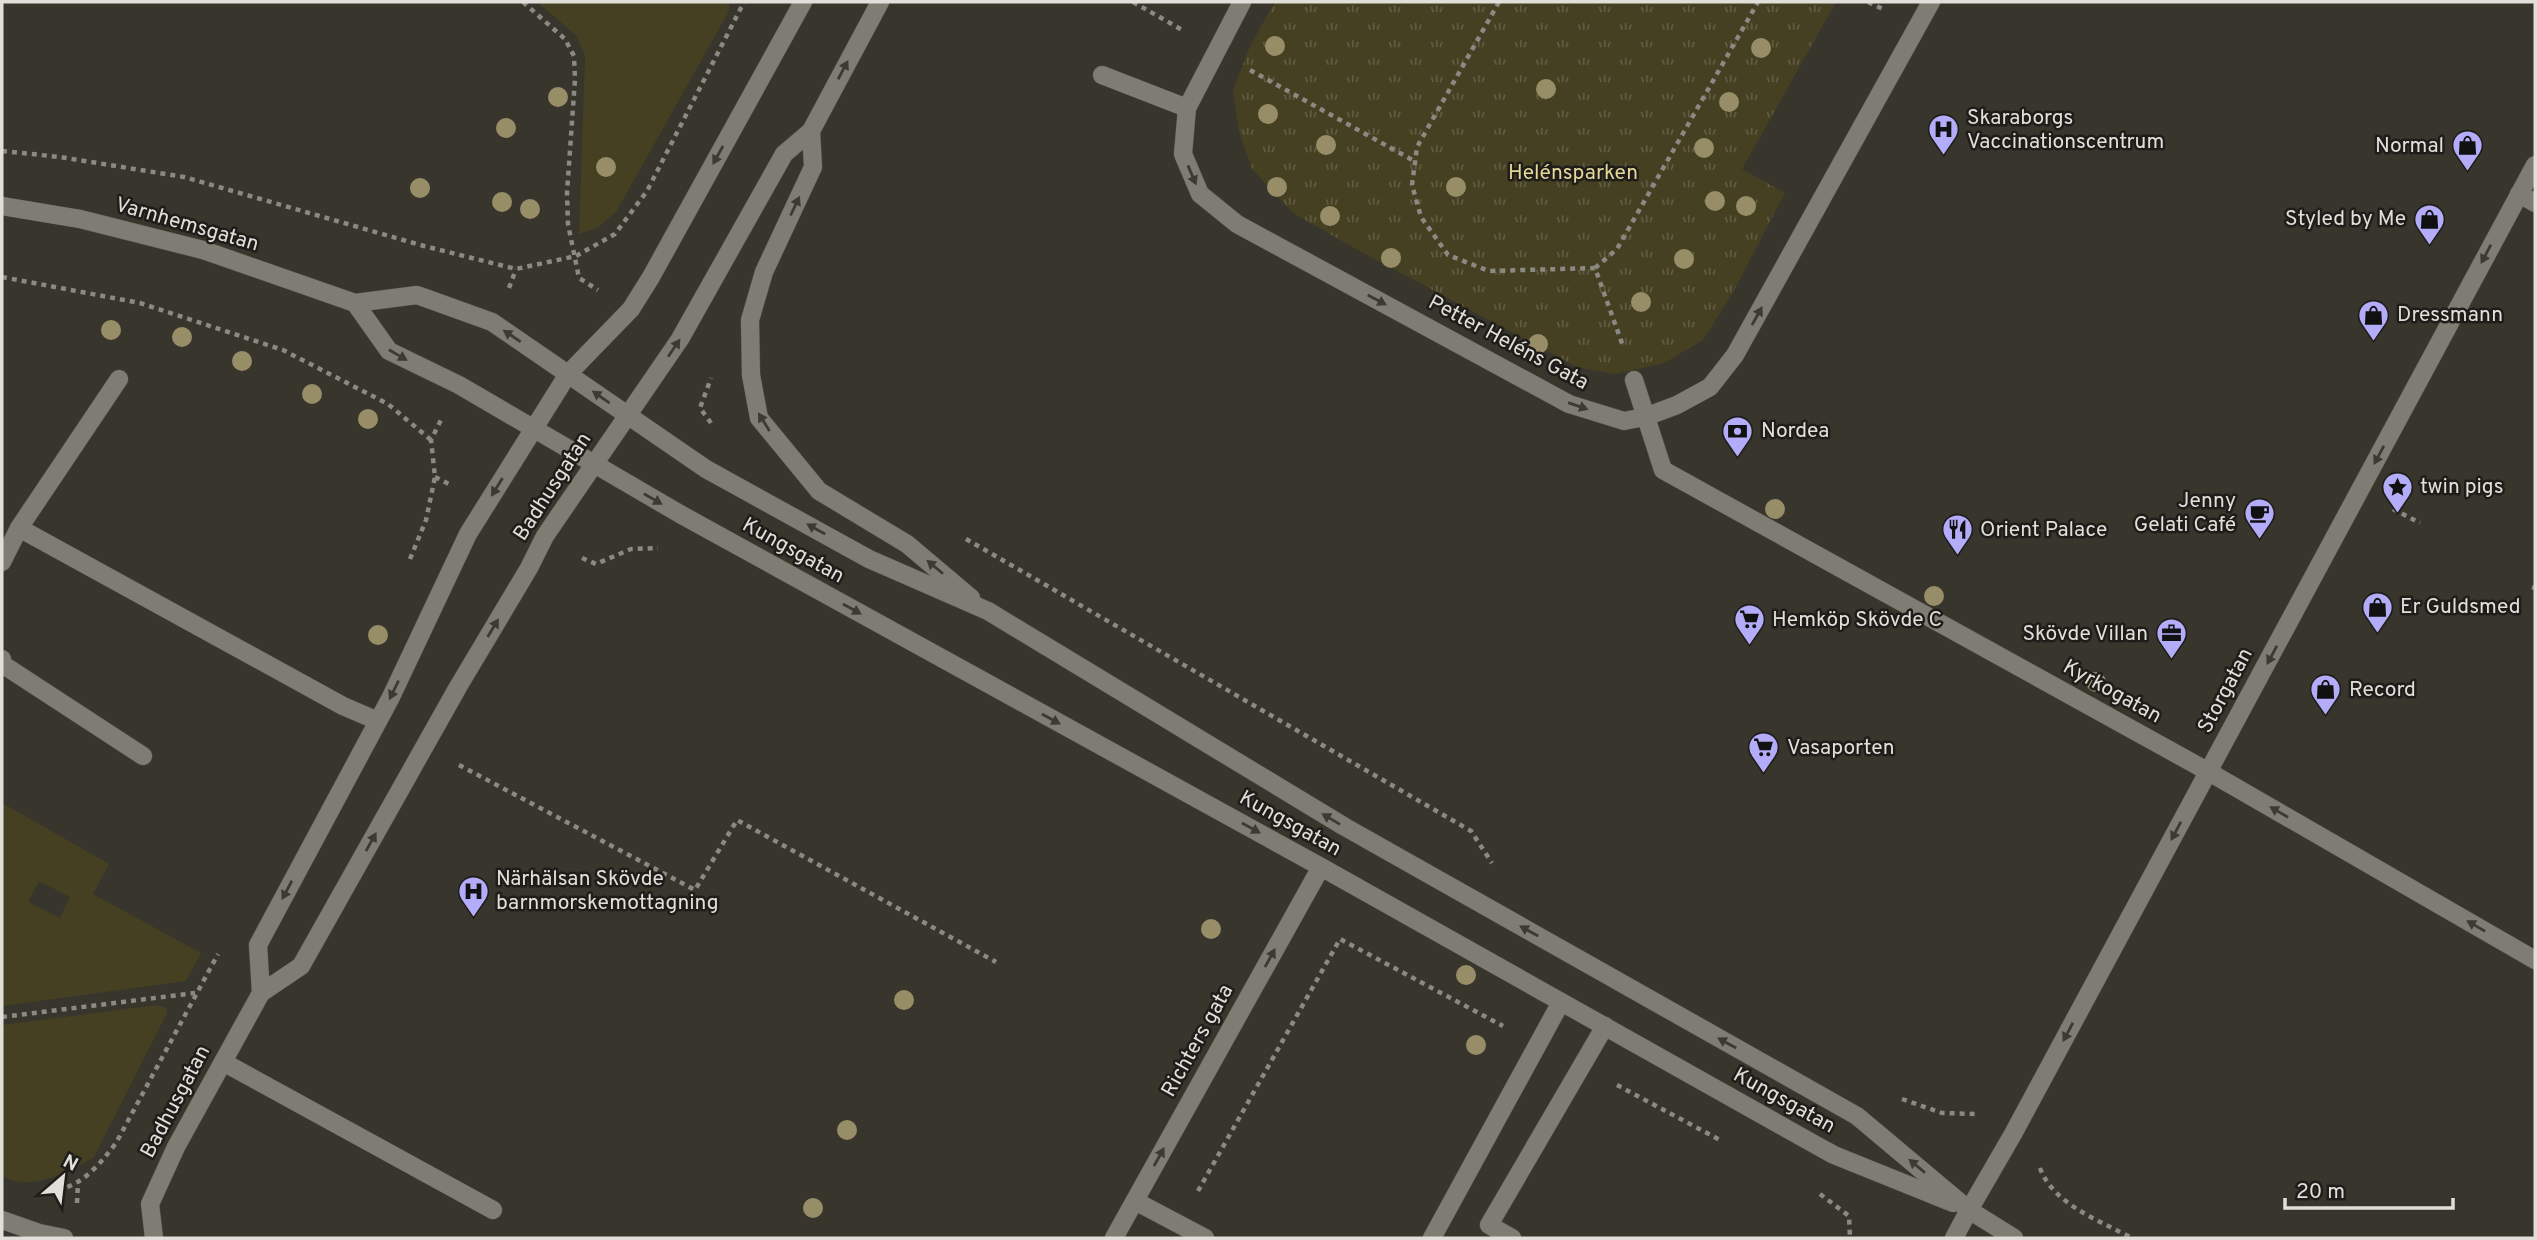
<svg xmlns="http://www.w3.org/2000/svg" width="2537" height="1240" font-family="Overpass,sans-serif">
  <defs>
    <pattern id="park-tufts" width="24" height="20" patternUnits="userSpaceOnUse" patternTransform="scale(1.75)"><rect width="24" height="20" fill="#464022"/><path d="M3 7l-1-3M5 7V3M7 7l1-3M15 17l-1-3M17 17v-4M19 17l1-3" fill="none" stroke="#605b42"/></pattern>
  </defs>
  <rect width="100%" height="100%" fill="#37352c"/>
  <g fill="#464022" fill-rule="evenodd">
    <path d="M537 2H730L728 13 616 212 597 228 579 234 585 56 577 36Z"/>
    <path d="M2 803 109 864 93 894 201 953 186 981 2 1006ZM39 881 70 897 60 918 28 902Z"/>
    <path d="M157 1005 166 1008 167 1013 94 1157C67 1173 31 1192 2 1176V1025Z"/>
  </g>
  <path fill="url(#park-tufts)" d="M1275 2H1836L1742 169 1785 193 1732 294 1703 340 1664 363 1615 374 1577 367 1358 250 1293 213 1252 169 1239 132 1233 90 1251 44Z"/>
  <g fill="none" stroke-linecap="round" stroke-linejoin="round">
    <defs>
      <g id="lane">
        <path d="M1102 75 1187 108"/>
        <path d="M19 528 343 706 378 721"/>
        <path d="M2 562 19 528 119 379"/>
        <path d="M2 659V664L143 756"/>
        <path d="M223 1062 493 1210"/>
        <path d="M1135 1201 1205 1238"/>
        <path d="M1432 1238 1561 1002"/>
        <path d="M1512 1238 1489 1225 1605 1026"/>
      </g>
      <g id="street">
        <path d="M1242 2 1187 108 1183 154 1200 194 1237 224 1569 404 1624 421 1645 417 1677 405 1710 387 1735 355 1931 2"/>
        <path d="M2519 194 2535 203"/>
        <path d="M1634 380 1663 470 2209 772 2535 960"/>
        <path d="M1969 1210 2013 1134 2535 165"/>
        <path d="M2 1220 39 1233 64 1238"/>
        <path d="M1114 1238 1321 867"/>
      </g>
      <g id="secondary">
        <path d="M811 131 813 167 764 272 750 320 751 375 759 418 819 491 907 544 971 598"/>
        <path d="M2 206 80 219 203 250 355 303 417 295 492 322 706 469 869 559 988 611 1345 827 1857 1116 1969 1210 2014 1238"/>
        <path d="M355 303 389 351 459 385 680 514 1321 867 1814 1144 1834 1155 1953 1203"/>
        <path d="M261 993 258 945 391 697 468 534 568 374 631 309 651 277 803 2"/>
        <path d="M154 1238 150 1204 176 1147 261 993 301 966 458 687 529 568 545 536 680 339 784 154 811 131 880 2"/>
        <path d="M1954 1238 1969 1210"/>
      </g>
    </defs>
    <use href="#lane" stroke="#55534c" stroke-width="19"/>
    <use href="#street" stroke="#55534c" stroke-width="19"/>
    <use href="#secondary" stroke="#55534c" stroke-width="19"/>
    <g stroke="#8a8982" stroke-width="4.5" stroke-dasharray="5 5" stroke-linecap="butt">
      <path d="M523 2 565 39 574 56 575 79 567 193 568 224 579 278 598 290"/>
      <path d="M1133 2 1184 31"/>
      <path d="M1499 2 1417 147 1412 185 1421 217 1448 255 1489 271 1595 268 1623 346"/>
      <path d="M1868 2 1883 9"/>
      <path d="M1250 70 1416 162"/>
      <path d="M2 151 60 157 184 177 424 246 516 269 576 256 615 234 647 191 744 2"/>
      <path d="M1595 268 1617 249 1758 2"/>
      <path d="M2 277 140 303 283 350 388 404 431 440"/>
      <path d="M509 288 516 269"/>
      <path d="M711 423 700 408 711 378"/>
      <path d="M435 477 451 485"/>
      <path d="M2393 509 2420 523"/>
      <path d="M966 539 1471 831 1492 863"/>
      <path d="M582 558 596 564 631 549 658 548"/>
      <path d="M410 559 426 520 435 477 431 440 441 420"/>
      <path d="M2532 587 2535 588"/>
      <path d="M459 765 695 890 737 820 996 962"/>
      <path d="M2 1017 195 993"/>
      <path d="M1617 1085 1720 1140"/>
      <path d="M1902 1099 1942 1113 1978 1114"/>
      <path d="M2040 1168C2053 1204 2100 1221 2132 1238"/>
      <path d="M1198 1191 1340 939 1503 1026"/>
      <path d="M48 1192C80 1188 97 1168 116 1143L218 954"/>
      <path d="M1820 1194 1849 1216 1850 1238"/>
      <path d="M77 1203 78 1183"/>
    </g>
    <use href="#lane" stroke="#7f7d73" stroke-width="18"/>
    <use href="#street" stroke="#7f7d73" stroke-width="18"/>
    <use href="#secondary" stroke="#7f7d73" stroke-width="18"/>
  </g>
  <g fill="#978e68">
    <circle cx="1275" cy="46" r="10"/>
    <circle cx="1761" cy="48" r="10"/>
    <circle cx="1546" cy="89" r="10"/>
    <circle cx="558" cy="97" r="10"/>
    <circle cx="1729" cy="102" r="10"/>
    <circle cx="1268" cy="114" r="10"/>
    <circle cx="506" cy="128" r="10"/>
    <circle cx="1326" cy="145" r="10"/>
    <circle cx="1704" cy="148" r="10"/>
    <circle cx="606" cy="167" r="10"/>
    <circle cx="1277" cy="187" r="10"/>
    <circle cx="1456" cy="187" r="10"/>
    <circle cx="420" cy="188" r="10"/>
    <circle cx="1715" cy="201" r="10"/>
    <circle cx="502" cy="202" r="10"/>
    <circle cx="1746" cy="206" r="10"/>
    <circle cx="530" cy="209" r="10"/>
    <circle cx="1330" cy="216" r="10"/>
    <circle cx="1391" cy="258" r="10"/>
    <circle cx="1684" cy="259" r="10"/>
    <circle cx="1641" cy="302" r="10"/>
    <circle cx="111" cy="330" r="10"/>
    <circle cx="182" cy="337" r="10"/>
    <circle cx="1538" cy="344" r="10"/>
    <circle cx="242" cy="361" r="10"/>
    <circle cx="312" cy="394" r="10"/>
    <circle cx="368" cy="419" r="10"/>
    <circle cx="1775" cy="509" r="10"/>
    <circle cx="1934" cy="596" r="10"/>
    <circle cx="378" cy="635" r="10"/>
    <circle cx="2096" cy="682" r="10"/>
    <circle cx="1211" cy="929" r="10"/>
    <circle cx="1466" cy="975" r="10"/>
    <circle cx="904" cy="1000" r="10"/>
    <circle cx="1476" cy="1045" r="10"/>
    <circle cx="847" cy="1130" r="10"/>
    <circle cx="813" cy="1208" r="10"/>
  </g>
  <defs><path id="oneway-solid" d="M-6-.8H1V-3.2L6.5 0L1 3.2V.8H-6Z" transform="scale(1.75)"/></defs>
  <g fill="#3b3a34">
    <use href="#oneway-solid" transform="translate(843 70) rotate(-62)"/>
    <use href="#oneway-solid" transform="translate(718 155) rotate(119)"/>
    <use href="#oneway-solid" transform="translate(1192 175) rotate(67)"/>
    <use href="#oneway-solid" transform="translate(795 206) rotate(-65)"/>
    <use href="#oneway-solid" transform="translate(2486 254) rotate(118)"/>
    <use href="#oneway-solid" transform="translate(1377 300) rotate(28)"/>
    <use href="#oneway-solid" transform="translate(1757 316) rotate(-61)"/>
    <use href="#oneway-solid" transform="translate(512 336) rotate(-146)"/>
    <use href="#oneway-solid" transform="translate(674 348) rotate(-56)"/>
    <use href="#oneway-solid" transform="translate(398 355) rotate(30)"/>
    <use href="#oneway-solid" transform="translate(601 397) rotate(-145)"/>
    <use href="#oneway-solid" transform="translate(1578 406) rotate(19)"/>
    <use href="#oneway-solid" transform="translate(764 422) rotate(-122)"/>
    <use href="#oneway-solid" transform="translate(2379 455) rotate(118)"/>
    <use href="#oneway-solid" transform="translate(497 487) rotate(122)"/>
    <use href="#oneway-solid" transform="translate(653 499) rotate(30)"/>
    <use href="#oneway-solid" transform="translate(816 529) rotate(-151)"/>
    <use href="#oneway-solid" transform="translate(935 567) rotate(-140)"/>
    <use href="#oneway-solid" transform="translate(852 609) rotate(29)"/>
    <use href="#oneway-solid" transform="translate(493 628) rotate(-59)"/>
    <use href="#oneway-solid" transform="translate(2272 655) rotate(118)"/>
    <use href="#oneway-solid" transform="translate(394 690) rotate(116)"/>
    <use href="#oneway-solid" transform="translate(1051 719) rotate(29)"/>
    <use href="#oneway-solid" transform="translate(2279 812) rotate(-150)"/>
    <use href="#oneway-solid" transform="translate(1331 819) rotate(-149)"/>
    <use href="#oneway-solid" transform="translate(1251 828) rotate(29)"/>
    <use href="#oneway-solid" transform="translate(2176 831) rotate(118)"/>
    <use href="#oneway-solid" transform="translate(371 842) rotate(-61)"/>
    <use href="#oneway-solid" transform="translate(287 890) rotate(118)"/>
    <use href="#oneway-solid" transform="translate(2476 926) rotate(-150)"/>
    <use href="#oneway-solid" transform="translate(1529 931) rotate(-151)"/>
    <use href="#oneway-solid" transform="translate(1270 958) rotate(-61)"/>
    <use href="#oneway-solid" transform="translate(2068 1032) rotate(118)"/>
    <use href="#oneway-solid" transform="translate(1727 1043) rotate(-151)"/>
    <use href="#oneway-solid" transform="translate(1159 1157) rotate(-61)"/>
    <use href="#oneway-solid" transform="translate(1917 1166) rotate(-140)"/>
  </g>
  <defs>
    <symbol id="hospital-pin" viewBox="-11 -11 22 30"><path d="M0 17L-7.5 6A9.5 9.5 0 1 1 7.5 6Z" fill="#b3adf9" stroke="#1e1d19"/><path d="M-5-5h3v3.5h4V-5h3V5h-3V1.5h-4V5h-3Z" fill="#111"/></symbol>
    <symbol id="shop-pin" viewBox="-11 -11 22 30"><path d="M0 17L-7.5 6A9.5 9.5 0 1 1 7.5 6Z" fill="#b3adf9" stroke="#1e1d19"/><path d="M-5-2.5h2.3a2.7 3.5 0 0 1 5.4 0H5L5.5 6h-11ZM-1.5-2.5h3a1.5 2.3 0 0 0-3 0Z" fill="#111"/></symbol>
    <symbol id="bank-pin" viewBox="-11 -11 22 30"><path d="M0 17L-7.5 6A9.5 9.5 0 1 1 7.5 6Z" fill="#b3adf9" stroke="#1e1d19"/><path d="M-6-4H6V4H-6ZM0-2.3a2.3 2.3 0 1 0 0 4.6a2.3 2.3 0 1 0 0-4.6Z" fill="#111"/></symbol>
    <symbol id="sight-pin" viewBox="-11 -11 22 30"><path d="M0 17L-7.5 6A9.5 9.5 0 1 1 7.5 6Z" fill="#b3adf9" stroke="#1e1d19"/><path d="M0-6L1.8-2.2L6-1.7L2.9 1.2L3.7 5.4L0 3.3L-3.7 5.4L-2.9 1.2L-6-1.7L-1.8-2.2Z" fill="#111"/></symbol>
    <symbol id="cafe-pin" viewBox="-11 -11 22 30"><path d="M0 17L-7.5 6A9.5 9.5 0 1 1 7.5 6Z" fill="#b3adf9" stroke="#1e1d19"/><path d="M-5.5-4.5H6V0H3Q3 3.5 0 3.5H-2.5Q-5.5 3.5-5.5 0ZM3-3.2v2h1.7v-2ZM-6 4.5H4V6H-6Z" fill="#111"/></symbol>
    <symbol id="restaurant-pin" viewBox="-11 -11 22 30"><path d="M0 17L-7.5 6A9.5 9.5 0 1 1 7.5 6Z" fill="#b3adf9" stroke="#1e1d19"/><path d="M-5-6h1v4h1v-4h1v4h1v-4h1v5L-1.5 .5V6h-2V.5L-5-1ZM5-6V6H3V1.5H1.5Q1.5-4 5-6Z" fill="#111"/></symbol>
    <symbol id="supermarket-pin" viewBox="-11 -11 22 30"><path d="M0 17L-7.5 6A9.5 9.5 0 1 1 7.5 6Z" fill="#b3adf9" stroke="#1e1d19"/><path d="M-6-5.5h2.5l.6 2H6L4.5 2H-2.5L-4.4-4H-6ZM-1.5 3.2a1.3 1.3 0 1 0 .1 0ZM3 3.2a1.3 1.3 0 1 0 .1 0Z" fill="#111"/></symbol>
    <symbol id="office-pin" viewBox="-11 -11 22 30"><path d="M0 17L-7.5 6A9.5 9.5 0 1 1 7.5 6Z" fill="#b3adf9" stroke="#1e1d19"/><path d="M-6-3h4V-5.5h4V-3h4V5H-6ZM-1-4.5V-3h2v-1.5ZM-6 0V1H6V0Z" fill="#111"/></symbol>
  </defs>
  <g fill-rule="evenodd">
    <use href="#hospital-pin" x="1926" y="112" width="35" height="47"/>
    <use href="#shop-pin" x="2450" y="128" width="35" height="47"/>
    <use href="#shop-pin" x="2412" y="202" width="35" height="47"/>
    <use href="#shop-pin" x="2356" y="298" width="35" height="47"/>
    <use href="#bank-pin" x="1720" y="414" width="35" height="47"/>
    <use href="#sight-pin" x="2380" y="470" width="35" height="47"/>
    <use href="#cafe-pin" x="2242" y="496" width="35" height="47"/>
    <use href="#restaurant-pin" x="1940" y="512" width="35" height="47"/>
    <use href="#shop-pin" x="2360" y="590" width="35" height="47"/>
    <use href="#supermarket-pin" x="1732" y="602" width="35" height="47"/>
    <use href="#office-pin" x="2154" y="616" width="35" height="47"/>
    <use href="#shop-pin" x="2308" y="672" width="35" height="47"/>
    <use href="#supermarket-pin" x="1746" y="730" width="35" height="47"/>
    <use href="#hospital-pin" x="456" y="874" width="35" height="47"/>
  </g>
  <g text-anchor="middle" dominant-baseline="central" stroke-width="5" stroke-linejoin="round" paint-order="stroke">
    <g font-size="21" fill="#e0dfda" stroke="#1e1d19" text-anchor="start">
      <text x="1967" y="118">Skaraborgs<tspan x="1967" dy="24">Vaccinationscentrum</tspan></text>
      <text x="2444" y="146" text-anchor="end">Normal</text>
      <text x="2406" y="219" text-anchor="end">Styled by Me</text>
      <text x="2397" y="315">Dressmann</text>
      <text x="1761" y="431">Nordea</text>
      <text x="2420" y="487">twin pigs</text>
      <text x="2236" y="501" text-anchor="end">Jenny<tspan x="2236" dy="24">Gelati Café</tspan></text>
      <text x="1980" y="530">Orient Palace</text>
      <text x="2400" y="607">Er Guldsmed</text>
      <text x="1772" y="620">Hemköp Skövde C</text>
      <text x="2148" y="634" text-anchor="end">Skövde Villan</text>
      <text x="2349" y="690">Record</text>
      <text x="1787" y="748">Vasaporten</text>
      <text x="496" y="879">Närhälsan Skövde<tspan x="496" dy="24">barnmorskemottagning</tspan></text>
    </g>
    <g font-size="21" fill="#e5d799" stroke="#1e1d19">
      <text x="1573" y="173">Helénsparken</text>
    </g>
    <g font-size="21" fill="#e0dfda" stroke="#1e1d19">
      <text transform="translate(187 225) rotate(16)">Varnhemsgatan</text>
      <text transform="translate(1508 343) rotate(28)">Petter Heléns Gata</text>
      <text transform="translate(553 487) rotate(-57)">Badhusgatan</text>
      <text transform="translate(793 551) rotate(29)">Kungsgatan</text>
      <text transform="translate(2226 691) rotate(-62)">Storgatan</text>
      <text transform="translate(2112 692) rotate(29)">Kyrkogatan</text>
      <text transform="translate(1290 824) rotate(29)">Kungsgatan</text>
      <text transform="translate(1198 1041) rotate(-61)">Richters gata</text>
      <text transform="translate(1784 1101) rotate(29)">Kungsgatan</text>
      <text transform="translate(176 1102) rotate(-62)">Badhusgatan</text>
    </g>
  </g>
  <rect width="2537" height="1240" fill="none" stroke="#e0dfda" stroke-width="7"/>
  <g transform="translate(63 1177) rotate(28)" stroke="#1e1d19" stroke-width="5" paint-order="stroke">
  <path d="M0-5L12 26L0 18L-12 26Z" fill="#e0dfda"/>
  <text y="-10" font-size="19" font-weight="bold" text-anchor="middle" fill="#e0dfda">N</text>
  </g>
  <path d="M2285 1198v10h168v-10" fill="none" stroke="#e0dfda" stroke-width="3.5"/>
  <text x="2296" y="1198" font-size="21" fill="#e0dfda" stroke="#1e1d19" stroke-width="5" paint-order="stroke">20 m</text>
</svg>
